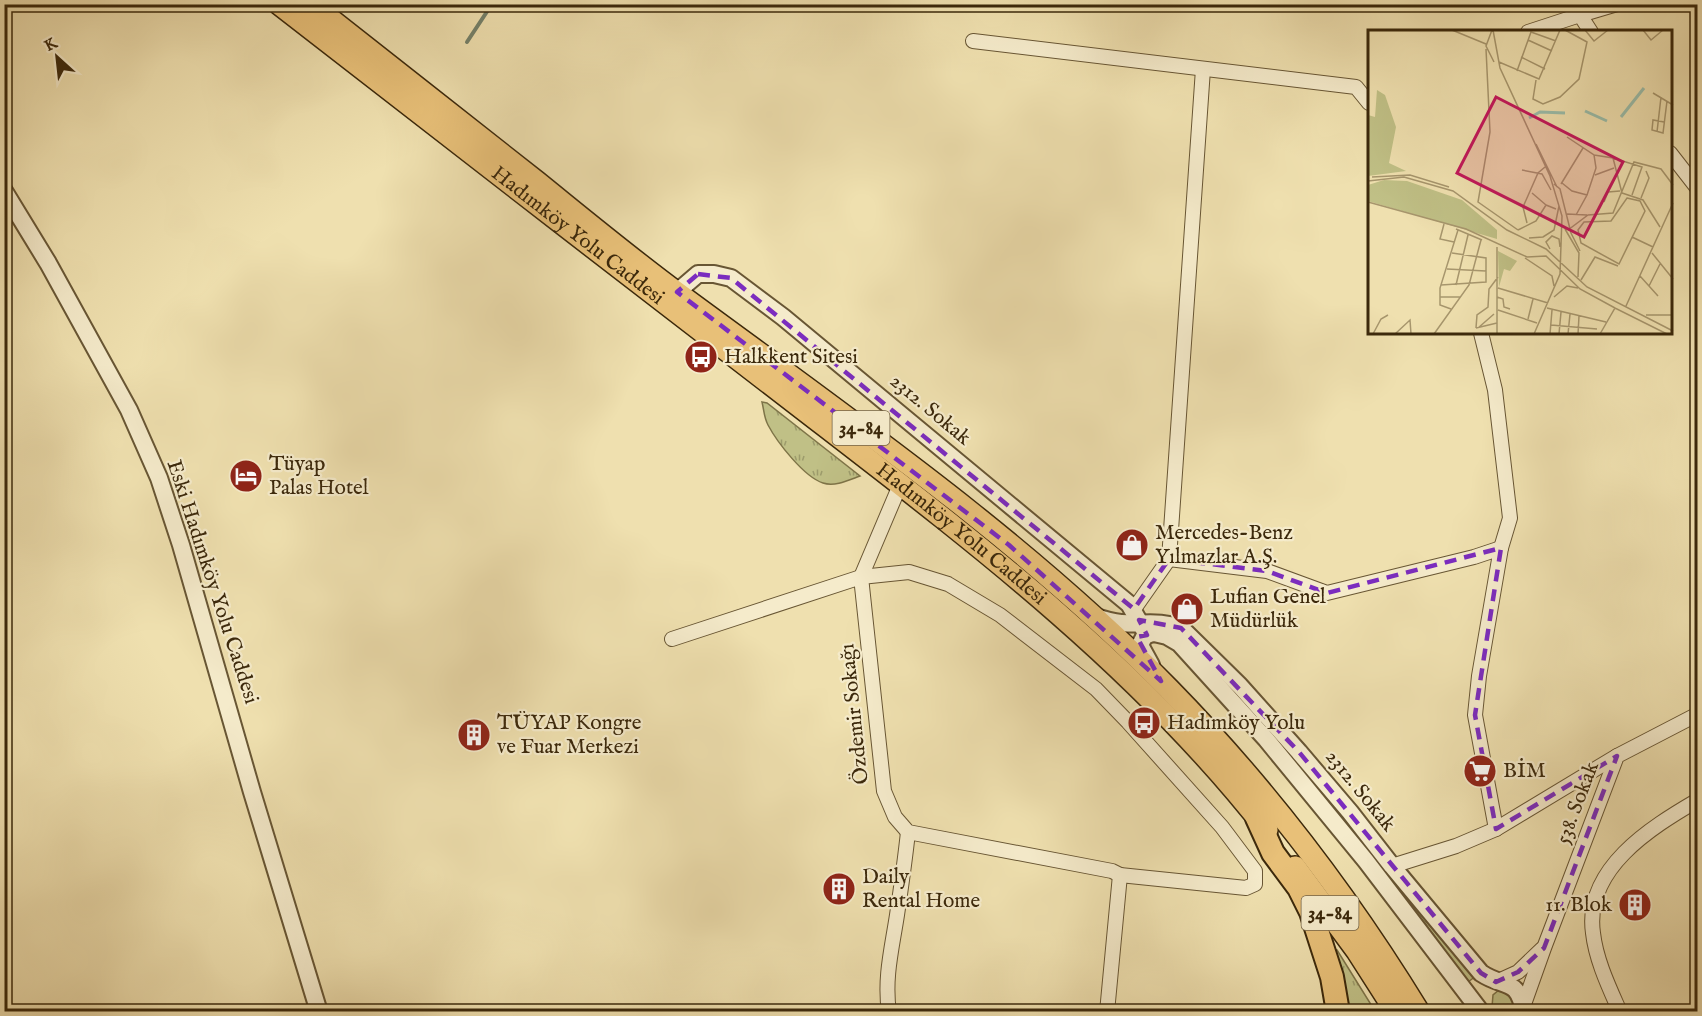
<svg xmlns="http://www.w3.org/2000/svg" width="1702" height="1016" font-family="'IM FELL English',serif">
  <defs>
    <pattern id="grass-tufts" width="24" height="20" patternUnits="userSpaceOnUse" patternTransform="scale(1.5)"><rect width="24" height="20" fill="#c0c086"/><path d="M3 7l-1-3M5 7V3M7 7l1-3M15 17l-1-3M17 17v-4M19 17l1-3" fill="none" stroke="#9d9c6c"/></pattern>
  </defs>
  <rect width="100%" height="100%" fill="#efe0af"/>
  <filter id="stains"><feTurbulence type="fractalNoise" baseFrequency=".00333" numOctaves="4"/><feColorMatrix values="0 0 0 0 .2 0 0 0 0 .09 0 0 0 0 .02 0 0 0 .5 -.17"/></filter>
  <radialGradient id="worn" r=".72"><stop offset=".6" stop-color="#630" stop-opacity="0"/><stop offset="1" stop-color="#630" stop-opacity=".3"/></radialGradient>
  <g fill="url(#grass-tufts)" stroke="#7e7448" stroke-width="1.5">
    <path d="M762 402 767 403 860 476C849 480 835 487 823 483 804 477 777 442 768 425 764 418 764 410 762 402Z"/>
    <path d="M1403 894 1476 976 1468 982Z"/>
    <path d="M1333 949 1337 950 1375 1011H1345Z"/>
    <path d="M1499 990H1507L1515 1006 1511 1011H1496L1492 1007 1493 995Z"/>
  </g>
  <g fill="none" stroke-linecap="round" stroke-linejoin="round">
    <path stroke="#74816a" stroke-width="4" d="M467 42 492 4"/>
    <defs>
      <g id="minor">
        <path d="M1580 15 1617 4"/>
        <path d="M1528 32 1580 15 1591 32"/>
        <path d="M973 41 1356 87 1369 103"/>
        <path d="M1670 153 1698 189"/>
        <path d="M1481 333 1495 390 1510 518 1501 548"/>
        <path d="M900 485 861 577 884 791 895 817 908 832 1112 871 1120 875"/>
        <path d="M1169 559 1267 571 1327 593 1474 557 1501 548 1479 676 1475 715 1496 829"/>
        <path d="M1134 609 1169 559 1203 69"/>
        <path d="M672 639 861 577 909 572 948 584 1000 615 1096 689 1128 722 1222 827 1255 871V884L1246 888 1120 875 1107 1012"/>
        <path d="M1392 866 1456 846 1496 829 1617 756"/>
        <path d="M1496 982 1518 972 1542 949"/>
        <path d="M1523 1007 1544 948 1617 756 1698 714"/>
        <path d="M889 1012C884 978 892 948 897 915 901 888 905 860 908 832"/>
        <path d="M1620 1012C1609 987 1596 960 1593 933 1584 869 1650 828 1698 800"/>
      </g>
      <g id="tertiary">
        <path d="M4 191 48 263 129 410 159 478 181 545 252 792 319 1012"/>
        <path d="M677 292 698 274H714L731 278 783 317 1129 604 1147 635"/>
        <path d="M1093 616C1102 619 1111 622 1121 623 1143 625 1159 620 1181 628L1240 686 1299 752 1350 812 1392 866 1481 973C1505 989 1518 977 1524 1012"/>
        <path d="M1151 665 1140 645 1145 635 1154 633 1167 636 1179 643 1266 739 1366 861 1481 1012"/>
      </g>
      <g id="primary">
        <path id="s1" d="M279 4C446 134 614 264 782 393 954 526 1132 657 1267 830"/>
        <path d="M311 4C386 63 462 123 537 182 584 220 631 259 680 295 848 419 1022 539 1169 689 1264 786 1348 896 1419 1012"/>
        <path d="M1295 867 1357 951 1396 1012"/>
      </g>
      <path id="trunk" d="M1257 818 1273 853 1299 888 1311 912 1332 977 1338 1012"/>
    </defs>
    <use href="#minor" stroke="#685634" stroke-width="16"/>
    <use href="#tertiary" stroke="#685634" stroke-width="20"/>
    <use href="#primary" stroke="#3b280b" stroke-width="24"/>
    <use href="#trunk" stroke="#3b280b" stroke-width="26"/>
    <use href="#minor" stroke="#f5ebcb" stroke-width="14"/>
    <use href="#tertiary" stroke="#f5ebcb" stroke-width="16"/>
    <use href="#primary" stroke="#e8c078" stroke-width="21"/>
    <use href="#trunk" stroke="#e8c078" stroke-width="22"/>
  </g>
  <path fill="none" stroke="#7b2cbf" stroke-width="4.5" stroke-dasharray="12 8" stroke-linejoin="round" d="M698 274 731 278 1134 609 1169 559 1267 571 1327 593 1501 548 1475 715 1496 829 1617 756 1544 948 1518 972 1496 982 1481 973 1299 752 1181 628 1139 620 1147 635 1137 637 1161 681 1009 545 677 292Z"/>
  <defs>
    <symbol id="bus-disc" viewBox="-11 -11 22 22"><circle r="9.5" fill="#8f2418" stroke="#f5ebcb"/><path d="M-5-6H5V4H4V6H2V4H-2V6H-4V4H-5ZM-3.5-4V0h7V-4ZM-3.5 1.2v1.5H-2V1.2ZM2 1.2v1.5H3.5V1.2Z" fill="#fff"/></symbol>
    <symbol id="hotel-disc" viewBox="-11 -11 22 22"><circle r="9.5" fill="#8f2418" stroke="#f5ebcb"/><path d="M-6-4.5h1.5V1H6V5H4.5V3h-9V5H-6ZM-4 0a1.8 1.8 0 1 1 3.6 0ZM.5 0V-2.5h3Q6-2.5 6 0Z" fill="#fff"/></symbol>
    <symbol id="shop-disc" viewBox="-11 -11 22 22"><circle r="9.5" fill="#8f2418" stroke="#f5ebcb"/><path d="M-5-2.5h2.3a2.7 3.5 0 0 1 5.4 0H5L5.5 6h-11ZM-1.5-2.5h3a1.5 2.3 0 0 0-3 0Z" fill="#fff"/></symbol>
    <symbol id="building-disc" viewBox="-11 -11 22 22"><circle r="9.5" fill="#8f2418" stroke="#f5ebcb"/><path d="M-4-6H4V6H1V3H-1V6H-4ZM-2.5-4.3h1.7v1.8h-1.7ZM.8-4.3h1.7v1.8H.8ZM-2.5-1h1.7V.8h-1.7ZM.8-1h1.7V.8H.8Z" fill="#fff"/></symbol>
    <symbol id="supermarket-disc" viewBox="-11 -11 22 22"><circle r="9.5" fill="#8f2418" stroke="#f5ebcb"/><path d="M-6-5.5h2.5l.6 2H6L4.5 2H-2.5L-4.4-4H-6ZM-1.5 3.2a1.3 1.3 0 1 0 .1 0ZM3 3.2a1.3 1.3 0 1 0 .1 0Z" fill="#fff"/></symbol>
  </defs>
  <g fill-rule="evenodd">
    <use href="#bus-disc" x="682" y="338" width="38" height="38"/>
    <use href="#hotel-disc" x="227" y="457" width="38" height="38"/>
    <use href="#shop-disc" x="1113" y="526" width="38" height="38"/>
    <use href="#shop-disc" x="1168" y="590" width="38" height="38"/>
    <use href="#bus-disc" x="1125" y="704" width="38" height="38"/>
    <use href="#building-disc" x="455" y="716" width="38" height="38"/>
    <use href="#supermarket-disc" x="1461" y="752" width="38" height="38"/>
    <use href="#building-disc" x="820" y="870" width="38" height="38"/>
    <use href="#building-disc" x="1616" y="886" width="38" height="38"/>
  </g>
  <g text-anchor="middle" dominant-baseline="central" stroke-width="4.5" stroke-linejoin="round" paint-order="stroke">
    <g fill="#f5ebcb" stroke="#736245" stroke-width="1.5">
      <rect x="832.5" y="411" width="57" height="34" rx="4.5"/>
      <rect x="1301.5" y="896" width="57" height="34" rx="4.5"/>
    </g>
    <g font-size="20" font-weight="bold" fill="#3b280b">
      <text x="861" y="428">34-84</text>
      <text x="1330" y="913">34-84</text>
    </g>
    <g font-size="21" fill="#3b280b" stroke="#f5ebcb">
      <text stroke="none"><textPath href="#s1" startOffset="378">Hadımköy Yolu Caddesi</textPath></text>
      <text transform="translate(930 410) rotate(40)">2312. Sokak</text>
      <text stroke="none"><textPath href="#s1" startOffset="864">Hadımköy Yolu Caddesi</textPath></text>
      <text transform="translate(212 582) rotate(72)">Eski Hadımköy Yolu Caddesi</text>
      <text transform="translate(855 714) rotate(-96)">Özdemir Sokağı</text>
      <text transform="translate(1360 791) rotate(51)">2312. Sokak</text>
      <text transform="translate(1578 803) rotate(-69)">538. Sokak</text>
    </g>
    <g font-size="21" fill="#3b280b" stroke="#f5ebcb" text-anchor="start">
      <text x="724" y="357">Halkkent Sitesi</text>
      <text x="269" y="464">Tüyap<tspan x="269" dy="24">Palas Hotel</tspan></text>
      <text x="1155" y="533">Mercedes-Benz<tspan x="1155" dy="24">Yılmazlar A.Ş.</tspan></text>
      <text x="1210" y="597">Lufian Genel<tspan x="1210" dy="24">Müdürlük</tspan></text>
      <text x="497" y="723">TÜYAP Kongre<tspan x="497" dy="24">ve Fuar Merkezi</tspan></text>
      <text x="1167" y="723">Hadımköy Yolu</text>
      <text x="1503" y="771">BİM</text>
      <text x="862" y="877">Daily<tspan x="862" dy="24">Rental Home</tspan></text>
      <text x="1612" y="905" text-anchor="end">11. Blok</text>
    </g>
  </g>
  <g transform="translate(1368 30)">
    <rect width="304" height="304" fill="#efe0af"/>
    <path d="M130 221 149 231 142 241 136 239 131 257Z" fill="#c0c086"/>
    <path d="M16 150 39 151 94 170 129 200V209L0 171V155Z" fill="#c0c086"/>
    <path d="M9 60 17 65 28 97 21 133 38 141 0 146V85L7 87Z" fill="#c0c086"/>
    <path fill="none" stroke="#9abdaa" stroke-width="3" d="M217 81 239 91M253 87 276 58M161 88 172 82 197 83"/>
    <path fill="none" stroke="#a7966d" stroke-width="1.5" d="M84 0 118 14M124 0 118 16 126 32M125 0 132 38 182 146 194 186 192 244 166 304M217 0 226 11 240 0M275 0 283 10 295 0M160 10 184 21M118 19 122 102 110 172 150 200M153 27 177 39M131 32 171 49 192 0M149 41 163 2 188 11M168 50 165 69 175 74 192 67 211 49 219 12 197 0M285 63 305 75M296 92 285 90 284 100 295 103 299 71M289 102 293 67M199 107 226 125 228 138 219 165M168 114 189 157M226 125 245 128 254 163M245 128 274 137 264 165M154 140 174 144 183 160M227 145 246 138M4 147 42 145 81 157M0 151 36 147 85 161 139 200 178 219 219 257 305 301M194 153 204 161 219 165 208 185M186 154 192 159 203 203 212 221M193 154 215 118M164 163 178 175M254 163 275 170 292 197M259 168 272 171 277 181 251 234 213 213 210 200 216 192 243 191ZM273 168 281 148 278 141M0 172 98 199 159 227 178 226 212 259 247 278M236 172 240 162 252 161M199 184 219 185M159 193 155 177 170 143 177 137M76 194 72 209 86 212M88 199 114 210M197 199 211 223 210 247M150 200 168 191 178 175 188 179M200 200 220 185 245 183 266 132 293 139 305 155M264 207 285 217M161 208 175 207 186 200 191 176M129 217V303M182 219 178 212 184 206 191 209 192 217M284 223 305 249M157 228 184 246 186 256M79 239 118 241M272 246 290 266M213 250 227 227 250 236M73 255 118 252V228L84 223M88 255 100 205M281 256 292 234M130 258 180 273M72 267H92M129 267 135 269 136 277 142 279M186 267 199 256 210 258M258 276 305 173M179 278 238 292M83 279 72 275V258L90 200M130 280 169 293M278 285H305M160 289 165 269M183 295 229 299M108 298 109 285 120 277 121 259 130 247M108 298 129 293M110 298 126 284M5 304 13 289 20 285M27 304 42 290 43 304M66 304 101 255 113 210M182 304 184 280M191 304 193 282M200 304 202 284M210 304 211 286M232 304 247 278 299 304"/>
    <path fill="#c2185b" fill-opacity="0.15" stroke="#c2185b" stroke-width="3" d="M128 67 255 132 216 207 89 143Z"/>
    <rect width="304" height="304" fill="none" stroke="#3b280b" stroke-width="3"/>
  </g>
  <rect width="1702" height="1016" fill="none" stroke="#efe0af" stroke-width="24"/>
  <rect x="6" y="6" width="1690" height="1004" fill="none" stroke="#3b280b" stroke-width="3"/>
  <rect x="12" y="12" width="1678" height="992" fill="none" stroke="#3b280b" stroke-width="1.5"/>
  <g transform="translate(57 57) rotate(333)" stroke="#f5ebcb" stroke-width="4.5" paint-order="stroke">
  <path d="M0-4.5L10 22L0 15L-10 22Z" fill="#3b280b"/>
  <text y="-9" font-size="16" font-weight="bold" text-anchor="middle" fill="#3b280b">K</text>
  </g>
  <rect width="100%" height="100%" filter="url(#stains)"/>
  <rect width="100%" height="100%" fill="url(#worn)"/>
</svg>
